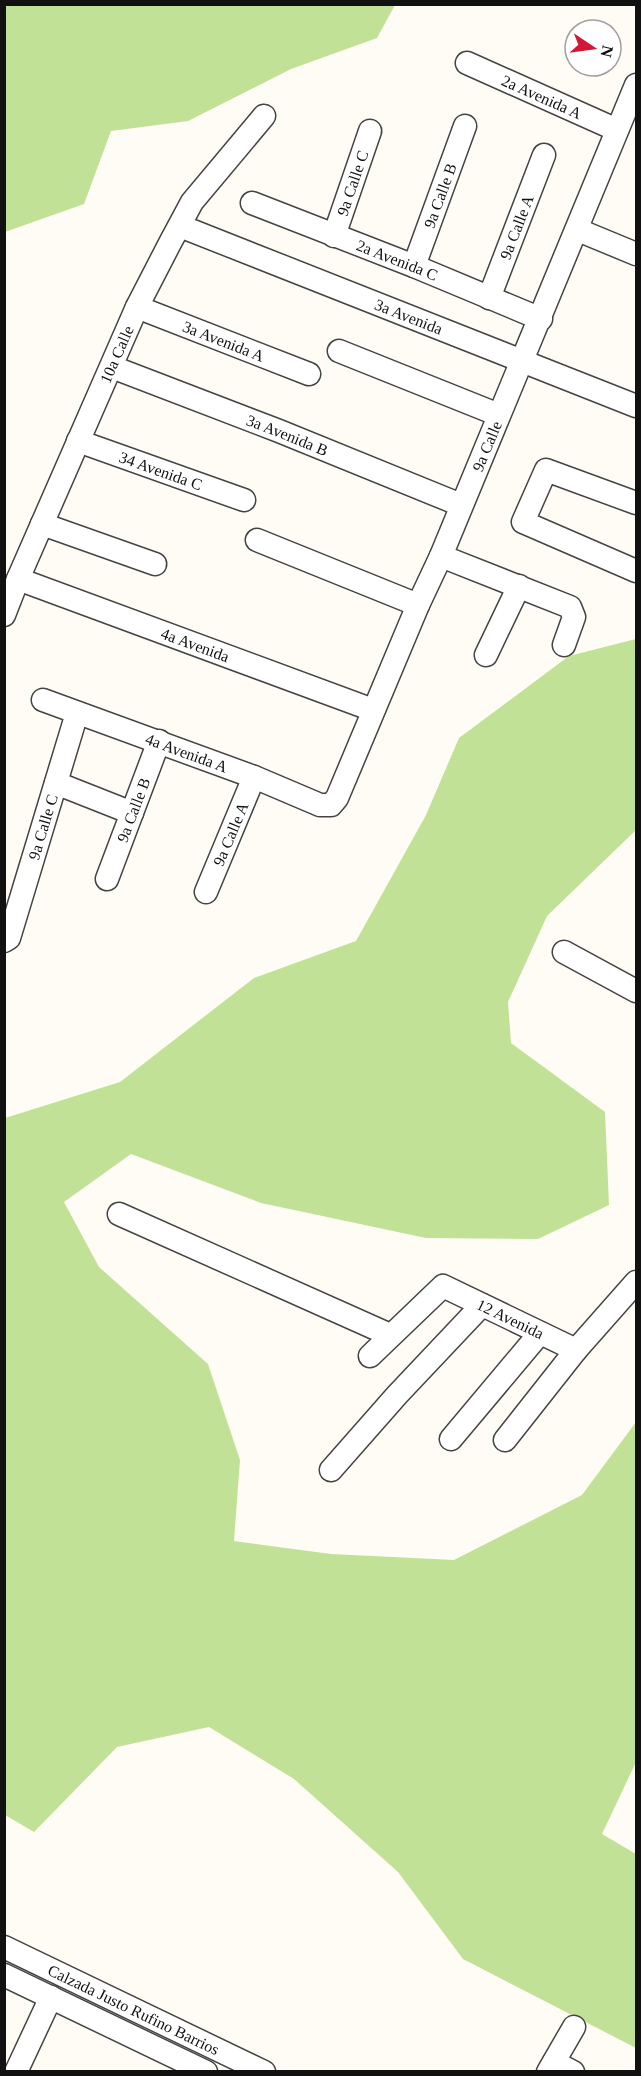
<svg xmlns="http://www.w3.org/2000/svg" width="641" height="2076" font-family="Georgia,serif">
  <rect width="100%" height="100%" fill="#fffcf5"/>
  <g fill="#c1e296">
    <path d="M4 5 5 4 395 5 377 38 291 69 188 121 111 131 84 204 5 232Z"/>
    <path d="M636 639V830L547 916 508 1002 511 1043 605 1112 609 1205 538 1239 426 1238 261 1203 131 1154 64 1202 99 1267 208 1364 240 1460 234 1541 331 1554 454 1560 582 1495 636 1422V1762L602 1834 636 1854V2048L463 1959 398 1872 294 1779 209 1727 117 1747 34 1832 5 1815V1118L120 1082 254 978 356 941 426 815 459 738 569 656Z"/>
  </g>
  <g fill="none" stroke-linecap="round" stroke-linejoin="round">
    <defs>
      <g id="minor">
        <path id="s1" d="M467 63 617 130"/>
        <path id="s2" d="M252 203 414 266 541 319"/>
        <path id="s3" d="M180 226 636 406"/>
        <path d="M578 230 636 254"/>
        <path id="s4" d="M334 236 370 131"/>
        <path id="s5" d="M414 266 465 126"/>
        <path id="s6" d="M489 298 544 155"/>
        <path id="s7" d="M137 307 309 374"/>
        <path d="M339 351 499 415"/>
        <path id="s8" d="M112 367 279 431 461 505"/>
        <path id="s9" d="M78 441 244 500"/>
        <path d="M636 503 546 470 523 522 636 571"/>
        <path d="M42 524 155 564"/>
        <path d="M257 540 418 605"/>
        <path d="M441 556 570 607 574 617 564 645"/>
        <path id="s10" d="M18 579 373 710"/>
        <path id="s11" d="M4 615 18 579 137 307 170 243 192 202 264 116"/>
        <path d="M486 655 519 586"/>
        <path id="s12" d="M43 700 254 777 320 805H331L337 798 418 605 441 556 636 85"/>
        <path d="M56 783 132 813"/>
        <path id="s13" d="M107 879 159 741"/>
        <path id="s14" d="M206 892 254 777"/>
        <path id="s15" d="M4 941 9 938 77 713"/>
        <path d="M564 952 636 991"/>
        <path d="M119 1214 390 1335"/>
        <path id="s16" d="M370 1356 443 1286 576 1350"/>
        <path d="M451 1439 540 1333"/>
        <path d="M505 1440 576 1350 636 1282"/>
        <path d="M331 1470 397 1395 482 1305"/>
        <path id="s17" d="M4 1947 264 2072"/>
        <path d="M4 1975 206 2072"/>
        <path d="M554 2062 573 2072"/>
        <path d="M16 2072 51 1997"/>
        <path d="M548 2072 574 2027"/>
      </g>
    </defs>
    <use href="#minor" stroke="#444" stroke-width="25"/>
    <use href="#minor" stroke="#fff" stroke-width="22"/>
  </g>
  <g text-anchor="middle" dominant-baseline="central" stroke-width="6" stroke-linejoin="round" paint-order="stroke">
    <g font-size="16" fill="#111" stroke="#fff">
      <text stroke="none"><textPath href="#s1" startOffset="82">2a Avenida A</textPath></text>
      <text stroke="none"><textPath href="#s4" startOffset="56">9a Calle C</textPath></text>
      <text stroke="none"><textPath href="#s5" startOffset="75">9a Calle B</textPath></text>
      <text stroke="none"><textPath href="#s6" startOffset="76">9a Calle A</textPath></text>
      <text stroke="none"><textPath href="#s2" startOffset="156">2a Avenida C</textPath></text>
      <text stroke="none"><textPath href="#s3" startOffset="246">3a Avenida</textPath></text>
      <text stroke="none"><textPath href="#s7" startOffset="93">3a Avenida A</textPath></text>
      <text stroke="none"><textPath href="#s11" startOffset="284">10a Calle</textPath></text>
      <text stroke="none"><textPath href="#s8" startOffset="188">3a Avenida B</textPath></text>
      <text stroke="none"><textPath href="#s12" startOffset="699">9a Calle</textPath></text>
      <text stroke="none"><textPath href="#s9" startOffset="88">34 Avenida C</textPath></text>
      <text stroke="none"><textPath href="#s10" startOffset="189">4a Avenida</textPath></text>
      <text stroke="none"><textPath href="#s12" startOffset="153">4a Avenida A</textPath></text>
      <text stroke="none"><textPath href="#s13" startOffset="74">9a Calle B</textPath></text>
      <text stroke="none"><textPath href="#s15" startOffset="122">9a Calle C</textPath></text>
      <text stroke="none"><textPath href="#s14" startOffset="63">9a Calle A</textPath></text>
      <text stroke="none"><textPath href="#s16" startOffset="176">12 Avenida</textPath></text>
      <text stroke="none"><textPath href="#s17" startOffset="144">Calzada Justo Rufino Barrios</textPath></text>
    </g>
  </g>
  <rect width="641" height="2076" fill="none" stroke="#111111" stroke-width="12"/>
  <g transform="translate(593 48) rotate(103)"><circle r="28" fill="#ffffff" stroke="#a0a0a0" stroke-width="1.5"/>
  <path d="M0-4.5L10 22L0 15L-10 22Z" fill="#d21835"/>
  <text y="-9" font-size="16" font-weight="bold" text-anchor="middle" fill="#111111">N</text>
  </g>
</svg>
